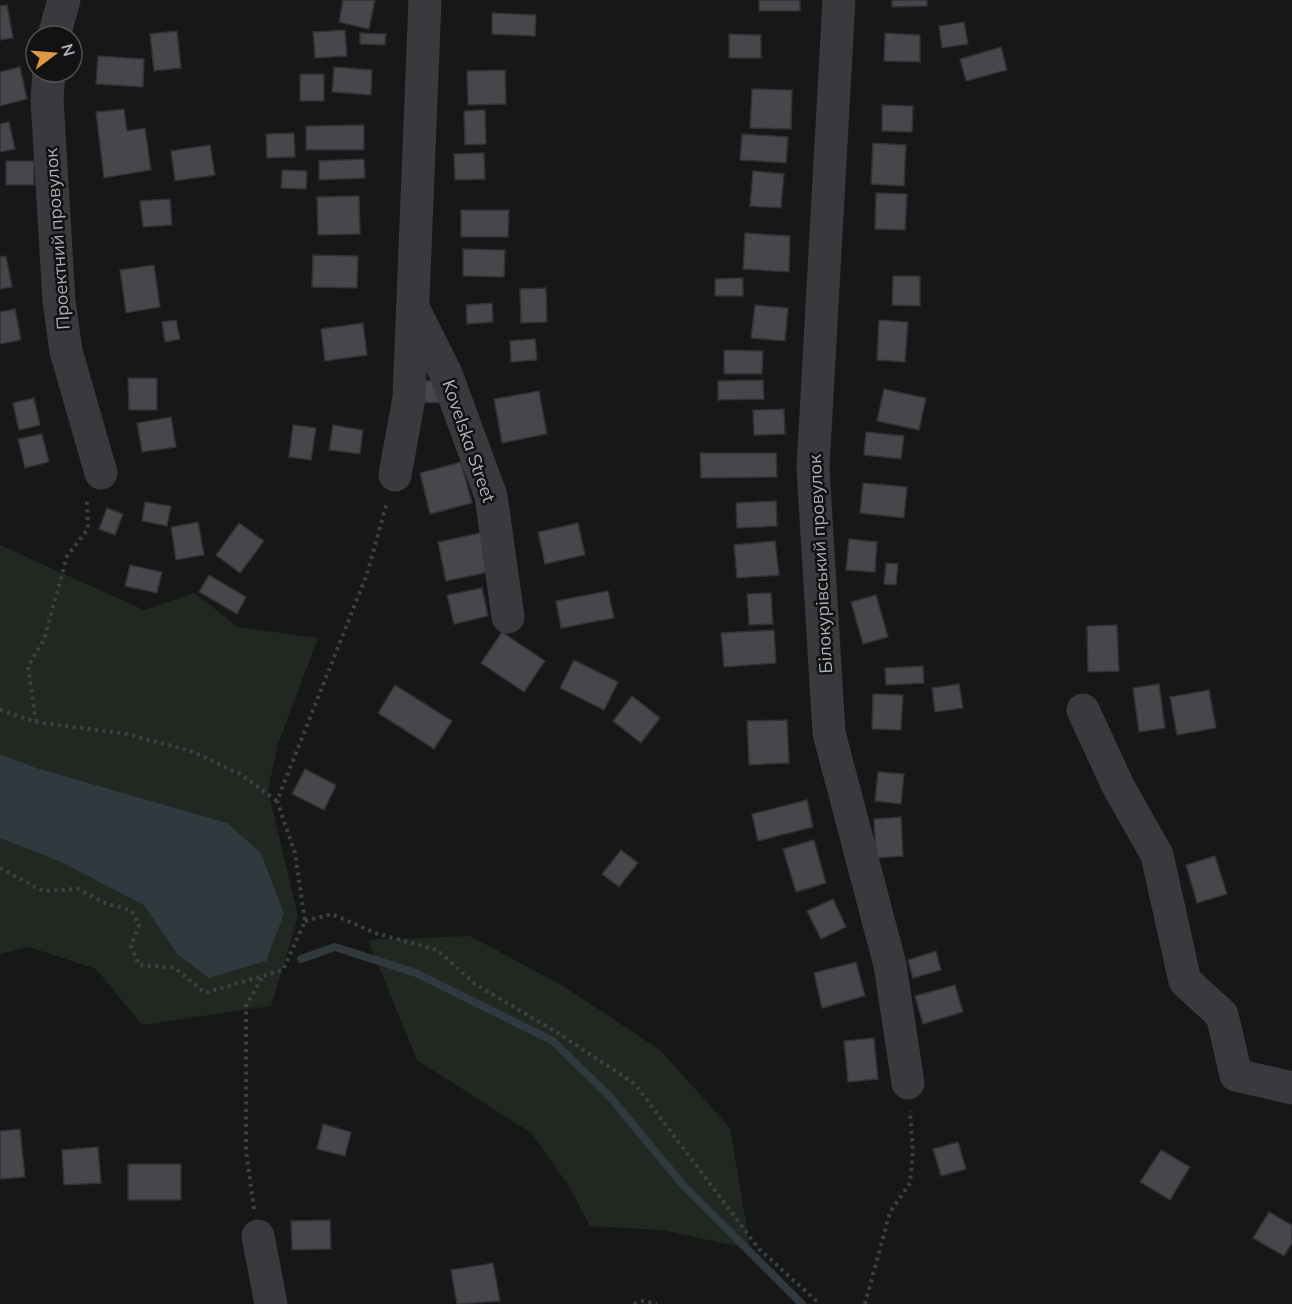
<svg xmlns="http://www.w3.org/2000/svg" width="1292" height="1304" font-family="Mulish,sans-serif">
  <rect width="100%" height="100%" fill="#171718"/>
  <g fill="#212821">
    <path d="M0 545 144 610 194 593 238 627 318 638 278 744 268 790 298 916 271 1006 142 1025 96 969 29 947 0 954Z"/>
    <path d="M470 936 563 986 660 1050 730 1128 750 1249 662 1230 590 1226 569 1186 531 1133 417 1060 368 940Z"/>
  </g>
  <path fill="#30393d" d="M0 754 36 768 227 823 261 853 284 914 266 961 209 978 177 954 144 905 59 861 0 838Z"/>
  <g fill="none" stroke-linecap="round" stroke-linejoin="round">
    <path stroke="#30393d" stroke-width="8" d="M301 959 335 947 416 973 553 1041 611 1098 683 1185 802 1304"/>
  </g>
  <g fill="#46474b" stroke="#313134" stroke-width="1.5">
    <path d="M343 0H375L369 29 339 22Z"/>
    <rect x="759" y="0" width="41" height="11"/>
    <path d="M892 0H927V6L892 7Z"/>
    <path d="M7 5 13 38 0 40V6Z"/>
    <path d="M492 13 536 15 535 36 492 34Z"/>
    <path d="M964 22 968 44 942 48 939 26Z"/>
    <path d="M345 30 347 56 315 58 313 32Z"/>
    <path d="M177 31 181 68 154 71 150 34Z"/>
    <path d="M360 33 386 34 385 45 360 44Z"/>
    <path d="M885 33 920 35V62L884 61Z"/>
    <path d="M729 34 761 35V58H729Z"/>
    <path d="M1001 47 1007 70 966 81 960 59Z"/>
    <path d="M98 56 144 59 143 87 96 84Z"/>
    <path d="M20 67 27 99 0 106V72Z"/>
    <path d="M334 67 372 70 371 95 332 92Z"/>
    <path d="M505 70 506 104 468 105 467 71Z"/>
    <rect x="300" y="74" width="24" height="27"/>
    <path d="M752 89 792 90 791 129 750 128Z"/>
    <path d="M882 105 913 106 912 132 882 131Z"/>
    <path d="M124 109 127 131 145 128 151 170 104 178 96 112Z"/>
    <path d="M485 110 486 144 465 145 464 111Z"/>
    <path d="M9 122 15 149 0 152V124Z"/>
    <path d="M364 125V150H306V126Z"/>
    <path d="M294 133 295 157 267 158 266 134Z"/>
    <path d="M742 134 788 137 786 163 740 160Z"/>
    <path d="M873 143 906 145 904 186 871 184Z"/>
    <path d="M210 145 215 175 175 181 171 151Z"/>
    <path d="M484 153 485 179 455 180 454 154Z"/>
    <path d="M364 159 365 178 319 180V161Z"/>
    <rect x="6" y="161" width="28" height="24"/>
    <path d="M282 170 307 171 306 189 281 188Z"/>
    <path d="M753 171 784 174 781 208 750 206Z"/>
    <path d="M876 193 907 194 905 230 875 229Z"/>
    <path d="M359 196 360 234 318 235 317 197Z"/>
    <path d="M170 199 172 225 143 227 140 201Z"/>
    <path d="M461 210H509L508 237H461Z"/>
    <path d="M745 233 790 236 789 272 743 269Z"/>
    <path d="M463 249 505 250 504 277 463 276Z"/>
    <path d="M313 255 358 256 357 288 312 287Z"/>
    <path d="M6 256 12 287 0 289V257Z"/>
    <path d="M154 265 160 307 126 313 120 270Z"/>
    <path d="M893 276H920V306L892 305Z"/>
    <path d="M743 278V296H715V279Z"/>
    <path d="M546 288 547 322 521 323 520 289Z"/>
    <path d="M492 303 493 322 467 324 466 305Z"/>
    <path d="M755 305 788 308 785 341 751 338Z"/>
    <path d="M15 309 21 340 0 344V312Z"/>
    <path d="M176 320 180 339 165 342 162 322Z"/>
    <path d="M879 320 908 322 905 362 877 360Z"/>
    <path d="M363 323 367 355 325 361 321 329Z"/>
    <path d="M535 339 537 360 511 362 510 341Z"/>
    <path d="M724 350 763 351 762 374H724Z"/>
    <path d="M128 378H157V410H129Z"/>
    <path d="M420 380 446 382 445 403 419 402Z"/>
    <path d="M763 380 764 399 718 400V381Z"/>
    <path d="M884 389 926 398 919 430 877 421Z"/>
    <path d="M539 391 547 434 502 443 494 399Z"/>
    <path d="M34 398 40 425 19 430 13 403Z"/>
    <path d="M784 409 785 434 754 435 753 410Z"/>
    <path d="M171 417 176 447 142 452 137 423Z"/>
    <path d="M293 425 316 428 311 460 289 457Z"/>
    <path d="M333 425 363 430 360 454 329 450Z"/>
    <path d="M866 432 904 436 901 459 864 455Z"/>
    <path d="M42 434 49 462 25 468 18 439Z"/>
    <path d="M700 453H776L777 477 701 478Z"/>
    <path d="M461 462 472 503 430 514 420 473Z"/>
    <path d="M863 483 907 487 904 518 860 513Z"/>
    <path d="M776 501 777 526 737 528 736 503Z"/>
    <path d="M145 502 171 506 167 526 142 521Z"/>
    <path d="M107 508 123 514 115 535 99 529Z"/>
    <path d="M198 522 204 555 176 560 171 527Z"/>
    <path d="M239 523 264 541 240 573 216 555Z"/>
    <path d="M578 523 585 555 545 564 538 532Z"/>
    <path d="M481 533 489 572 446 581 438 542Z"/>
    <path d="M849 539 877 542 875 572 846 570Z"/>
    <path d="M775 541 779 575 737 578 734 545Z"/>
    <path d="M886 563 898 564 896 585 884 584Z"/>
    <path d="M130 565 162 572 157 593 125 586Z"/>
    <path d="M209 575 246 597 237 614 199 592Z"/>
    <path d="M482 588 488 616 454 624 447 595Z"/>
    <path d="M608 591 614 618 561 628 556 601Z"/>
    <path d="M771 593 773 624 749 625 747 594Z"/>
    <path d="M876 595 888 637 863 644 851 602Z"/>
    <path d="M1117 625 1119 671 1088 672 1087 626Z"/>
    <path d="M774 630 776 663 724 667 721 633Z"/>
    <path d="M502 632 545 661 524 692 481 663Z"/>
    <path d="M574 660 618 682 604 710 560 688Z"/>
    <path d="M923 666 924 683 886 685 885 668Z"/>
    <path d="M959 684 963 708 935 712 932 688Z"/>
    <path d="M1159 684 1165 728 1139 732 1133 688Z"/>
    <path d="M395 685 452 721 434 749 378 713Z"/>
    <path d="M1209 690 1216 728 1177 735 1170 697Z"/>
    <path d="M873 694 903 695 901 730 872 729Z"/>
    <path d="M632 696 660 718 641 743 613 721Z"/>
    <path d="M787 720 789 763 749 765 747 721Z"/>
    <path d="M305 769 336 785 324 810 292 794Z"/>
    <path d="M878 772 904 774 901 804 875 801Z"/>
    <path d="M807 800 813 827 758 841 752 814Z"/>
    <path d="M901 817 903 856 876 858 874 819Z"/>
    <path d="M814 840 826 883 796 892 783 849Z"/>
    <path d="M621 850 638 863 619 887 602 874Z"/>
    <path d="M1215 856 1227 894 1197 903 1186 865Z"/>
    <path d="M833 899 846 927 821 939 807 911Z"/>
    <path d="M936 951 941 970 913 978 908 960Z"/>
    <path d="M856 962 865 996 822 1008 814 973Z"/>
    <path d="M955 985 963 1012 923 1024 915 996Z"/>
    <path d="M874 1038 878 1079 848 1082 844 1041Z"/>
    <path d="M323 1124 351 1132 345 1156 317 1149Z"/>
    <path d="M20 1129 25 1177 0 1179V1131Z"/>
    <path d="M958 1142 966 1169 941 1176 933 1149Z"/>
    <path d="M98 1147 101 1183 64 1185 62 1150Z"/>
    <path d="M1161 1150 1190 1167 1170 1200 1140 1182Z"/>
    <rect x="128" y="1164" width="53" height="36"/>
    <path d="M1269 1212 1292 1225V1243L1284 1256 1253 1238Z"/>
    <path d="M330 1220 331 1249 292 1250 291 1221Z"/>
    <path d="M493 1263 500 1301 457 1304 451 1270Z"/>
  </g>
  <g fill="none" stroke-linecap="round" stroke-linejoin="round">
    <g stroke="#3e4144" stroke-width="4" stroke-dasharray="3 4.5" stroke-linecap="butt">
      <path d="M0 710 36 722 127 734 191 751 240 774 277 801"/>
      <path d="M36 722 28 666 44 640 67 556 88 529 87 503 89 498"/>
      <path d="M0 868 43 891 78 889 105 903 132 911 139 925 131 946 139 965 175 968 205 993 283 970 305 921 295 853 277 801 367 574 387 502"/>
      <path d="M305 921 332 914 375 933 437 950 475 984 558 1033 635 1084 759 1249 820 1304"/>
      <path d="M254 1209 246 1151V1006L263 976"/>
      <path d="M634 1304 642 1301 657 1304"/>
      <path d="M865 1304 890 1212 910 1183 913 1151 910 1111"/>
    </g>
    <g stroke="#383a3d" stroke-width="33">
      <path d="M839 0 813 468 829 733 890 965 908 1083"/>
      <path d="M54 36 64 0"/>
      <path d="M49 72 47 99 59 301 66 351 101 473"/>
      <path d="M414 310 446 374 491 496 508 617"/>
      <path d="M395 475 409 398 425 0"/>
      <path d="M1083 710 1118 786 1157 855 1185 981 1222 1015 1236 1075 1292 1088"/>
      <path d="M258 1236 271 1304"/>
    </g>
  </g>
  <g text-anchor="middle" dominant-baseline="central" stroke-width="5" stroke-linejoin="round" paint-order="stroke">
    <g font-size="18" fill="#aab0b7" stroke="#121213">
      <text transform="translate(57 239) rotate(-94)">Проектний провулок</text>
      <text transform="translate(469 441) rotate(71)">Kovelska Street</text>
      <text transform="translate(820 564) rotate(-93)">Білокурівський провулок</text>
    </g>
  </g>
  <g transform="translate(54 54) rotate(74)"><circle r="28" fill="#121213" stroke="#4f5155" stroke-width="1.5"/>
  <path d="M0-4.5L10 22L0 15L-10 22Z" fill="#e19846"/>
  <text y="-9" font-size="16" font-weight="bold" text-anchor="middle" fill="#aab0b7">N</text>
  </g>
</svg>
